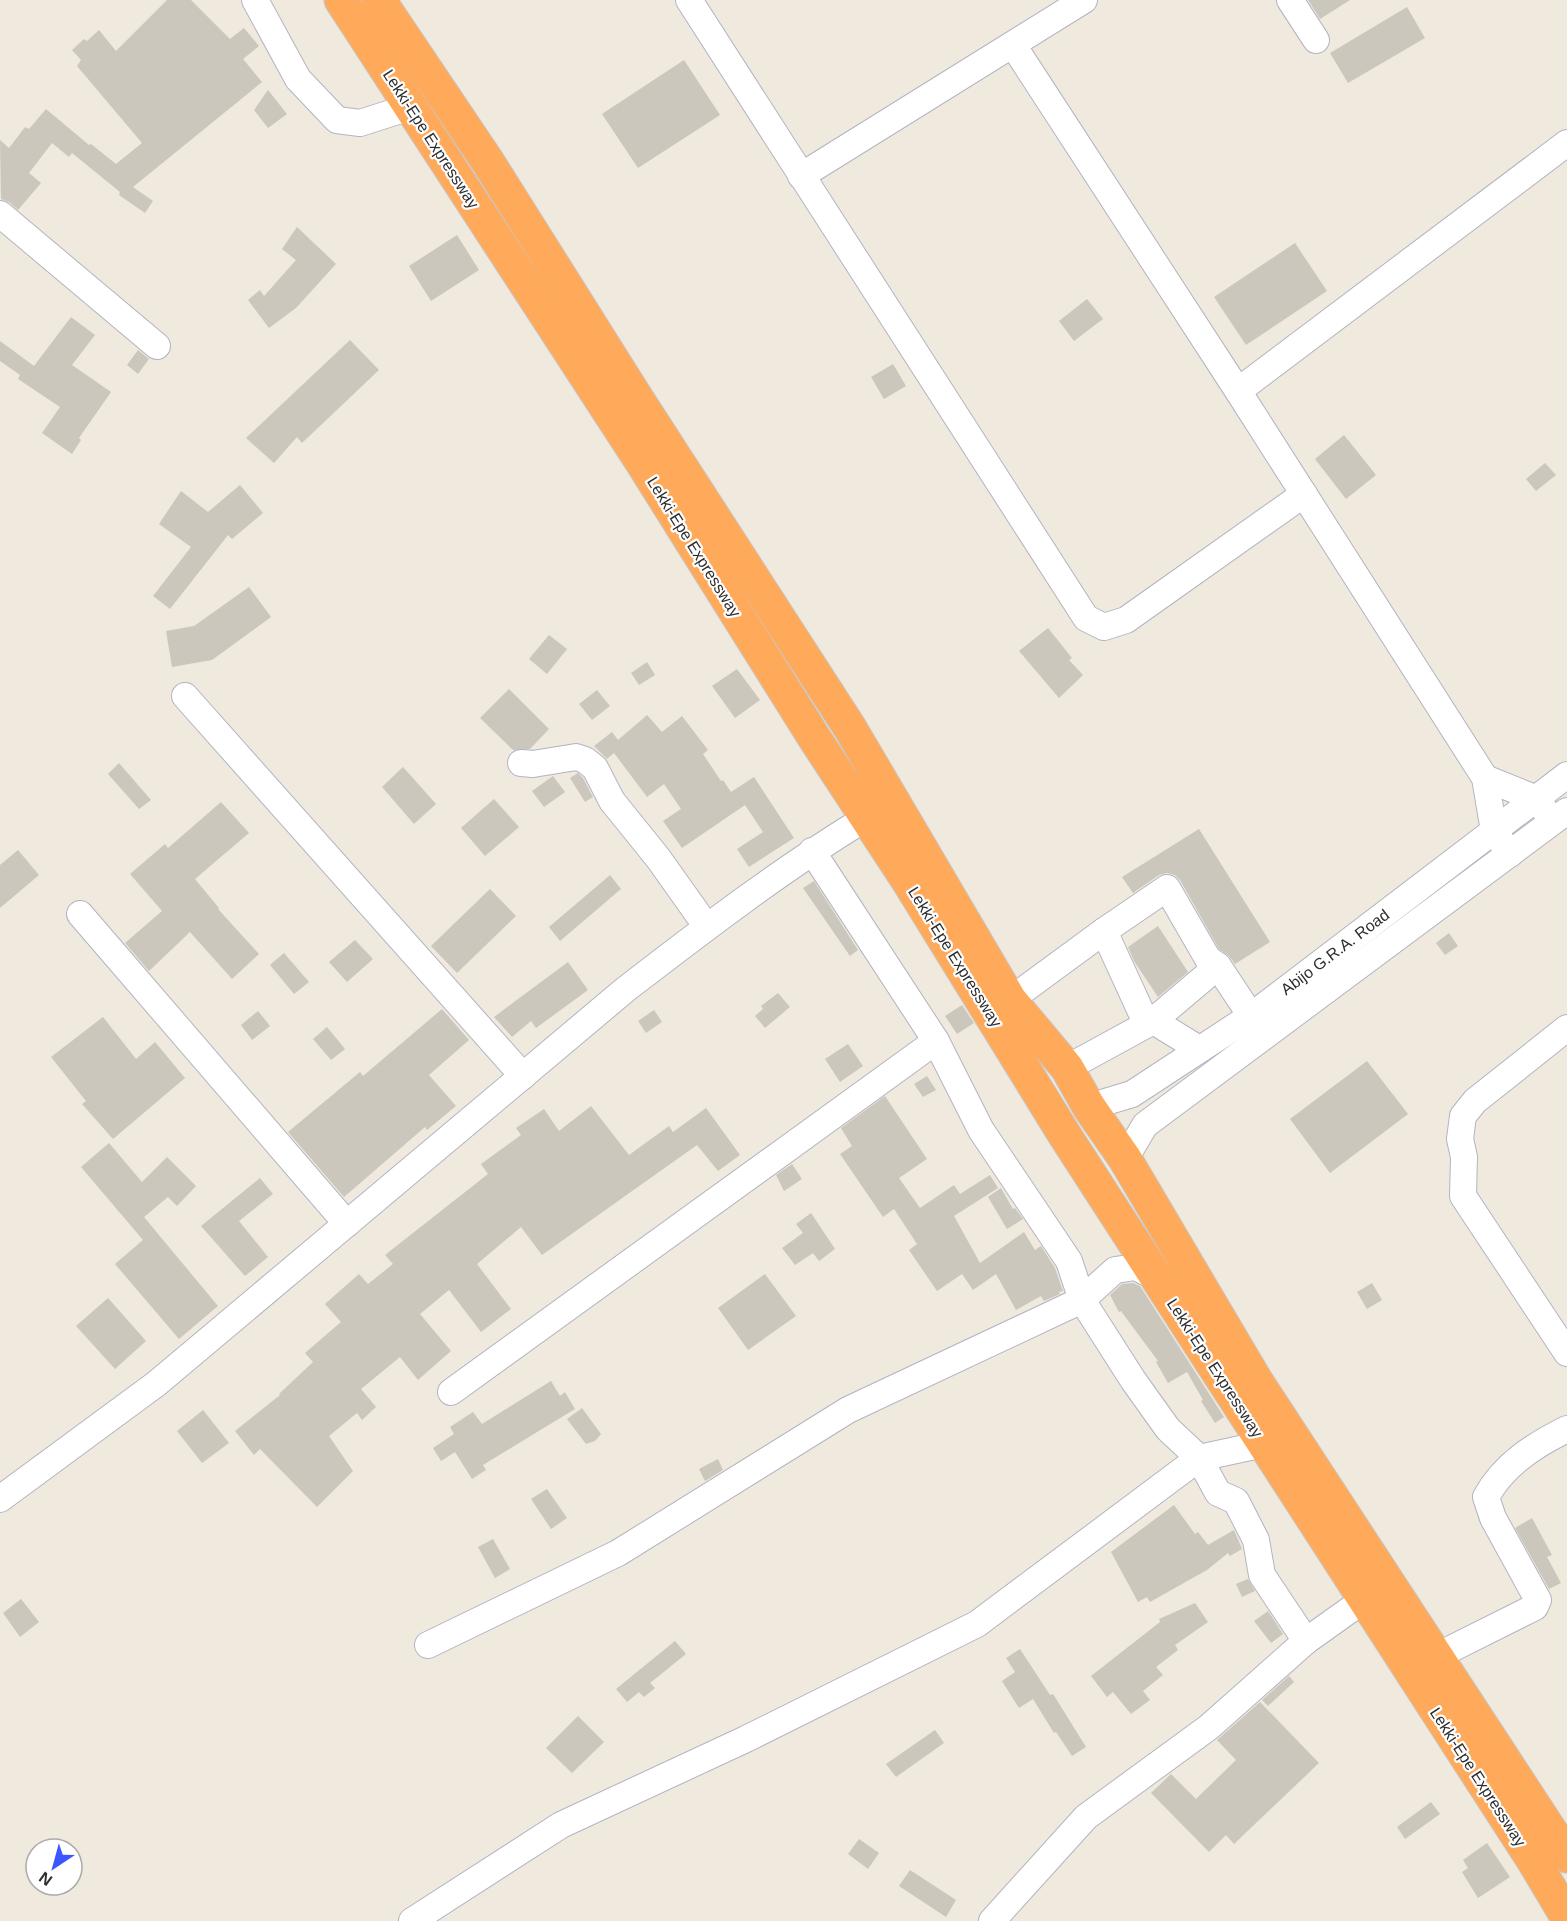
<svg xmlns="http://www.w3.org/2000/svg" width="1567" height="1921" font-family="Arial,sans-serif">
  <rect width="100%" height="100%" fill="#efe9de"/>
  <g fill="#cbc7bc">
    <path d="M167 0H191L230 39 244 28 259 46 243 59 262 82 133 187 153 201 145 213 119 195 120 192 72 153 69 157 52 143 29 173 41 183 18 210 9 202 1 199 0 140 9 148 25 127 29 129 46 109 89 145 91 144 116 164 142 143 77 66 81 60 72 50 84 39 87 41 99 30 116 51Z"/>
    <path d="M1308 0H1350L1320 19Z"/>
    <path d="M1407 7 1425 38 1348 83 1330 53Z"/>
    <path d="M684 60 720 115 638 168 602 114Z"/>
    <path d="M268 90 287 114 268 128 254 110Z"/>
    <path d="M297 227 336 264 296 308 269 328 248 300 260 290 264 296 296 260 282 249Z"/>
    <path d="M457 235 479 270 431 301 409 266Z"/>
    <path d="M1295 243 1327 291 1246 345 1214 297Z"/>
    <path d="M1087 299 1103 319 1074 341 1059 321Z"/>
    <path d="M71 317 95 335 72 365 111 392 79 438 81 440 72 454 42 433 60 407 18 379 20 375 0 361V341L34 366Z"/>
    <path d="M350 340 379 370 302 443 297 437 274 463 246 438Z"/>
    <path d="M138 350 149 359 138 374 127 365Z"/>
    <path d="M893 364 906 386 884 399 871 377Z"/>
    <path d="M1344 435 1376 475 1346 499 1315 459Z"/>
    <path d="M1545 463 1556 475 1536 491 1526 479Z"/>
    <path d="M240 485 263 513 232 539 228 535 170 609 153 596 191 547 159 524 181 491 208 512Z"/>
    <path d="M249 587 271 617 212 660 172 667 166 631 194 626Z"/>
    <path d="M1048 628 1072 658 1069 660 1083 675 1059 698 1019 651Z"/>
    <path d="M549 635 567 649 547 674 529 659Z"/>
    <path d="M647 662 655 675 639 685 631 673Z"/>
    <path d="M737 669 760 700 735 718 712 686Z"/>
    <path d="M509 689 549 729 530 749 513 750 480 718Z"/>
    <path d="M597 690 610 706 592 720 579 704Z"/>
    <path d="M647 715 662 732 682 716 708 750 703 754 721 781 723 780 731 792 754 777 794 838 749 867 737 849 763 832 745 805 682 848 663 821 681 809 664 784 647 797 614 753 607 759 594 746 612 732 618 740Z"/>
    <path d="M119 763 151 800 139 809 108 774Z"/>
    <path d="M403 767 436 804 414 824 382 787Z"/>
    <path d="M578 773 583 778 593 797 585 802 570 778Z"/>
    <path d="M553 776 565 792 544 807 532 791Z"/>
    <path d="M494 799 519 827 485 856 461 828Z"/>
    <path d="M221 802 249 833 195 879 219 908 218 909 259 954 232 979 190 932 149 971 125 943 162 911 130 874 165 844 168 848Z"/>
    <path d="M1199 829 1270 942 1235 964 1229 956 1219 949 1180 880 1175 875 1167 873 1159 875 1133 893 1122 877Z"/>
    <path d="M18 850 39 875 0 908V865Z"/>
    <path d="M610 875 621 889 560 941 549 927Z"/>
    <path d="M814 881 858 950 850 956 803 888Z"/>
    <path d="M490 889 516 916 457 973 431 946Z"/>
    <path d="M1158 926 1188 972 1158 997 1134 961 1128 947Z"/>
    <path d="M1449 933 1458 946 1445 955 1436 943Z"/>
    <path d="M355 940 373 959 347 982 329 962Z"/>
    <path d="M284 953 309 982 294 994 270 965Z"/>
    <path d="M568 962 588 990 536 1028 531 1021 512 1037 494 1017Z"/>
    <path d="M778 993 790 1007 765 1028 755 1016 763 1009 761 1006Z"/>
    <path d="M962 1005 974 1023 957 1034 945 1016Z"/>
    <path d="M442 1009 469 1040 429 1075 456 1106 427 1130 425 1127 344 1197 288 1132 360 1072 363 1076Z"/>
    <path d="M654 1010 662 1022 646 1033 638 1021Z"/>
    <path d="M258 1011 270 1026 252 1040 241 1025Z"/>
    <path d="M103 1017 136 1059 155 1042 185 1078 113 1139 82 1104 86 1101 51 1057Z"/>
    <path d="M327 1027 345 1049 331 1060 313 1039Z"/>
    <path d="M848 1044 863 1066 840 1082 825 1059Z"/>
    <path d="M1367 1061 1408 1114 1330 1173 1290 1119Z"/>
    <path d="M927 1076 936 1090 923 1097 914 1084Z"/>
    <path d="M885 1096 927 1159 899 1178 920 1208 954 1185 960 1194 990 1175 998 1188 954 1216 980 1263 1024 1232 1035 1250 1041 1246 1055 1268 1063 1291 1059 1292 1060 1294 1044 1301 1041 1296 1016 1310 996 1274 973 1290 962 1274 937 1291 909 1250 917 1244 894 1209 883 1217 840 1154 852 1146 841 1128Z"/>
    <path d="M591 1106 629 1155 669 1126 673 1132 706 1108 740 1155 718 1171 697 1145 542 1255 521 1227 477 1264 511 1309 481 1332 449 1290 420 1314 451 1351 418 1380 400 1357 361 1389 376 1407 362 1420 357 1413 329 1436 353 1471 317 1507 260 1449 254 1455 235 1431 280 1395 279 1394 313 1362 305 1353 341 1322 325 1304 359 1274 368 1284 393 1264 385 1255 488 1174 481 1164 521 1135 516 1128 544 1109 559 1131Z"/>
    <path d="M109 1143 142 1182 167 1157 196 1186 177 1206 168 1197 144 1217 218 1306 179 1339 115 1264 143 1240 81 1167Z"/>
    <path d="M792 1164 802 1179 784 1191 776 1175Z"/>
    <path d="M260 1178 273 1194 239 1221 268 1257 245 1276 201 1226Z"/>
    <path d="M1001 1188 1013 1209 1015 1208 1023 1219 1007 1229 988 1197Z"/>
    <path d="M811 1213 835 1249 819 1261 813 1253 795 1265 782 1248 803 1233 796 1224Z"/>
    <path d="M765 1274 796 1316 748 1350 718 1308Z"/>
    <path d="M1133 1283 1140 1286 1224 1417 1215 1423 1201 1401 1203 1400 1187 1372 1168 1383 1156 1362 1158 1361 1121 1311 1119 1312 1110 1295 1122 1284Z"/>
    <path d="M1372 1283 1382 1300 1367 1309 1357 1292Z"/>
    <path d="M108 1298 146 1341 115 1369 76 1326Z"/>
    <path d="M551 1381 560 1396 565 1392 575 1409 483 1465 486 1470 472 1479 455 1452 441 1461 433 1448 454 1434 450 1427 473 1412 482 1424Z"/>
    <path d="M582 1408 601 1434 595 1441 586 1444 567 1419Z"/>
    <path d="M203 1410 229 1443 202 1463 177 1431Z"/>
    <path d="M718 1459 723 1470 705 1481 699 1469Z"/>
    <path d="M547 1489 567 1518 551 1529 531 1499Z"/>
    <path d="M1174 1505 1195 1534 1198 1532 1208 1545 1234 1530 1242 1549 1230 1556 1228 1553 1207 1570 1150 1602 1147 1597 1138 1602 1111 1552Z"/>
    <path d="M1532 1518 1552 1555 1547 1557 1561 1583 1549 1589 1515 1528Z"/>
    <path d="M493 1539 510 1569 495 1578 478 1547Z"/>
    <path d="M1248 1579 1255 1591 1242 1597 1236 1584Z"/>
    <path d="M21 1599 39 1622 20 1637 3 1613Z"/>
    <path d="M1195 1603 1208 1622 1175 1645 1178 1650 1156 1667 1163 1675 1143 1691 1150 1700 1131 1714 1113 1692 1107 1697 1091 1676 1160 1622 1159 1619Z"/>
    <path d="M1268 1611 1283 1634 1271 1643 1254 1621Z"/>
    <path d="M675 1641 686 1654 650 1683 655 1688 644 1697 639 1692 627 1702 616 1689Z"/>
    <path d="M1020 1649 1050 1695 1053 1694 1086 1747 1072 1756 1056 1732 1054 1733 1033 1699 1019 1708 1002 1681 1015 1672 1006 1658Z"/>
    <path d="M1289 1676 1294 1682 1268 1706 1262 1700Z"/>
    <path d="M1260 1702 1319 1763 1234 1844 1226 1835 1209 1852 1151 1793 1171 1774 1196 1799 1236 1760 1217 1740Z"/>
    <path d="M578 1716 604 1742 572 1773 546 1748Z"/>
    <path d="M935 1730 944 1743 896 1777 886 1764Z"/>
    <path d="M1431 1802 1440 1814 1405 1839 1397 1827Z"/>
    <path d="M859 1839 879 1853 868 1869 848 1854Z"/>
    <path d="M1487 1843 1510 1877 1478 1898 1462 1872 1468 1868 1463 1860Z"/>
    <path d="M910 1870 956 1900 946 1917 899 1886Z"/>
  </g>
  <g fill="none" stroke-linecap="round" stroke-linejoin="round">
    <defs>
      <g id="minor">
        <path d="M255 0 298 79 337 120 360 123 410 107"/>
        <path d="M689 0 1086 618 1104 627 1126 620 1304 494"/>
        <path d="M1290 0 1316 40"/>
        <path d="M1013 45 1238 391 1485 778 1494 831 1510 854"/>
        <path d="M801 176 1084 0"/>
        <path d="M0 214 157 346"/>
        <path d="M1238 391 1567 143"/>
        <path d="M185 696 523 1076"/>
        <path d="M521 763 533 764 576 757 585 760 595 768 612 801 658 858 707 927"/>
        <path d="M1485 778 1537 799 1544 809"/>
        <path d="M812 851 936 1041 981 1130 1069 1261 1082 1300 1133 1380 1168 1429 1199 1458 1218 1493 1236 1501 1256 1540 1262 1575 1306 1641"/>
        <path d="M80 914 347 1224"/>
        <path d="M1104 931 1142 1014 1199 1049"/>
        <path d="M1010 1000 1104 931 1167 888 1208 959 1218 966 1251 1016"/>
        <path d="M1567 1028 1475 1101 1463 1116 1460 1139 1464 1157 1463 1196 1567 1353"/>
        <path d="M1067 1068 1153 1021 1218 966"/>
        <path d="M1089 1107 1132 1094 1251 1016 1567 775"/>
        <path d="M1125 1159 1145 1125 1567 811"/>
        <path d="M451 1392 936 1041"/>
        <path d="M0 1499 156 1384 626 989C704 929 782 869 866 818"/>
        <path d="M428 1645 618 1553 848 1410 1082 1300 1115 1270 1136 1267 1157 1278"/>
        <path d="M1437 1656 1535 1607 1538 1600 1493 1518 1486 1497C1504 1464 1535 1445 1567 1429"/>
        <path d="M412 1921 561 1825 746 1739 977 1624 1199 1458 1264 1444"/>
        <path d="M992 1921 1086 1817 1209 1727 1306 1641 1365 1599"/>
      </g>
      <g id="highway">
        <path d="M341 0 641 461 815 739 910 884 1064 1134 1533 1860 1567 1917"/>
        <path d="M379 0 488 162 636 397 850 728 1010 1000 1067 1068 1089 1107 1125 1159 1255 1379 1567 1856"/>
      </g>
    </defs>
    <use href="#minor" stroke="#b2b4c2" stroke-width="28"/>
    <use href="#highway" stroke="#c8c8c8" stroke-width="35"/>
    <use href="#minor" stroke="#fff" stroke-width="26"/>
    <use href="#highway" stroke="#ffa95a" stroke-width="33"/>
  </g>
  <g text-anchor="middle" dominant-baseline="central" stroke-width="4.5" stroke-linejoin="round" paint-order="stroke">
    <g font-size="16" fill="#2d2d2d" stroke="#fff">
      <text transform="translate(431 139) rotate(57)">Lekki-Epe Expressway</text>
      <text transform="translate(694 547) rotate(58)">Lekki-Epe Expressway</text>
      <text transform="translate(1335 952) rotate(-37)">Abijo G.R.A. Road</text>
      <text transform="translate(955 957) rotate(58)">Lekki-Epe Expressway</text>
      <text transform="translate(1215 1368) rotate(57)">Lekki-Epe Expressway</text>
      <text transform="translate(1478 1777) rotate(57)">Lekki-Epe Expressway</text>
    </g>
  </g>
  <g transform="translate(54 1867) rotate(216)"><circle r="28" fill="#ffffff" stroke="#ababab" stroke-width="1.5"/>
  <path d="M0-4.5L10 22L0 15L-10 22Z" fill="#3c57ff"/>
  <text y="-9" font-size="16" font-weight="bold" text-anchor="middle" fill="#2d2d2d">N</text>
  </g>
</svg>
